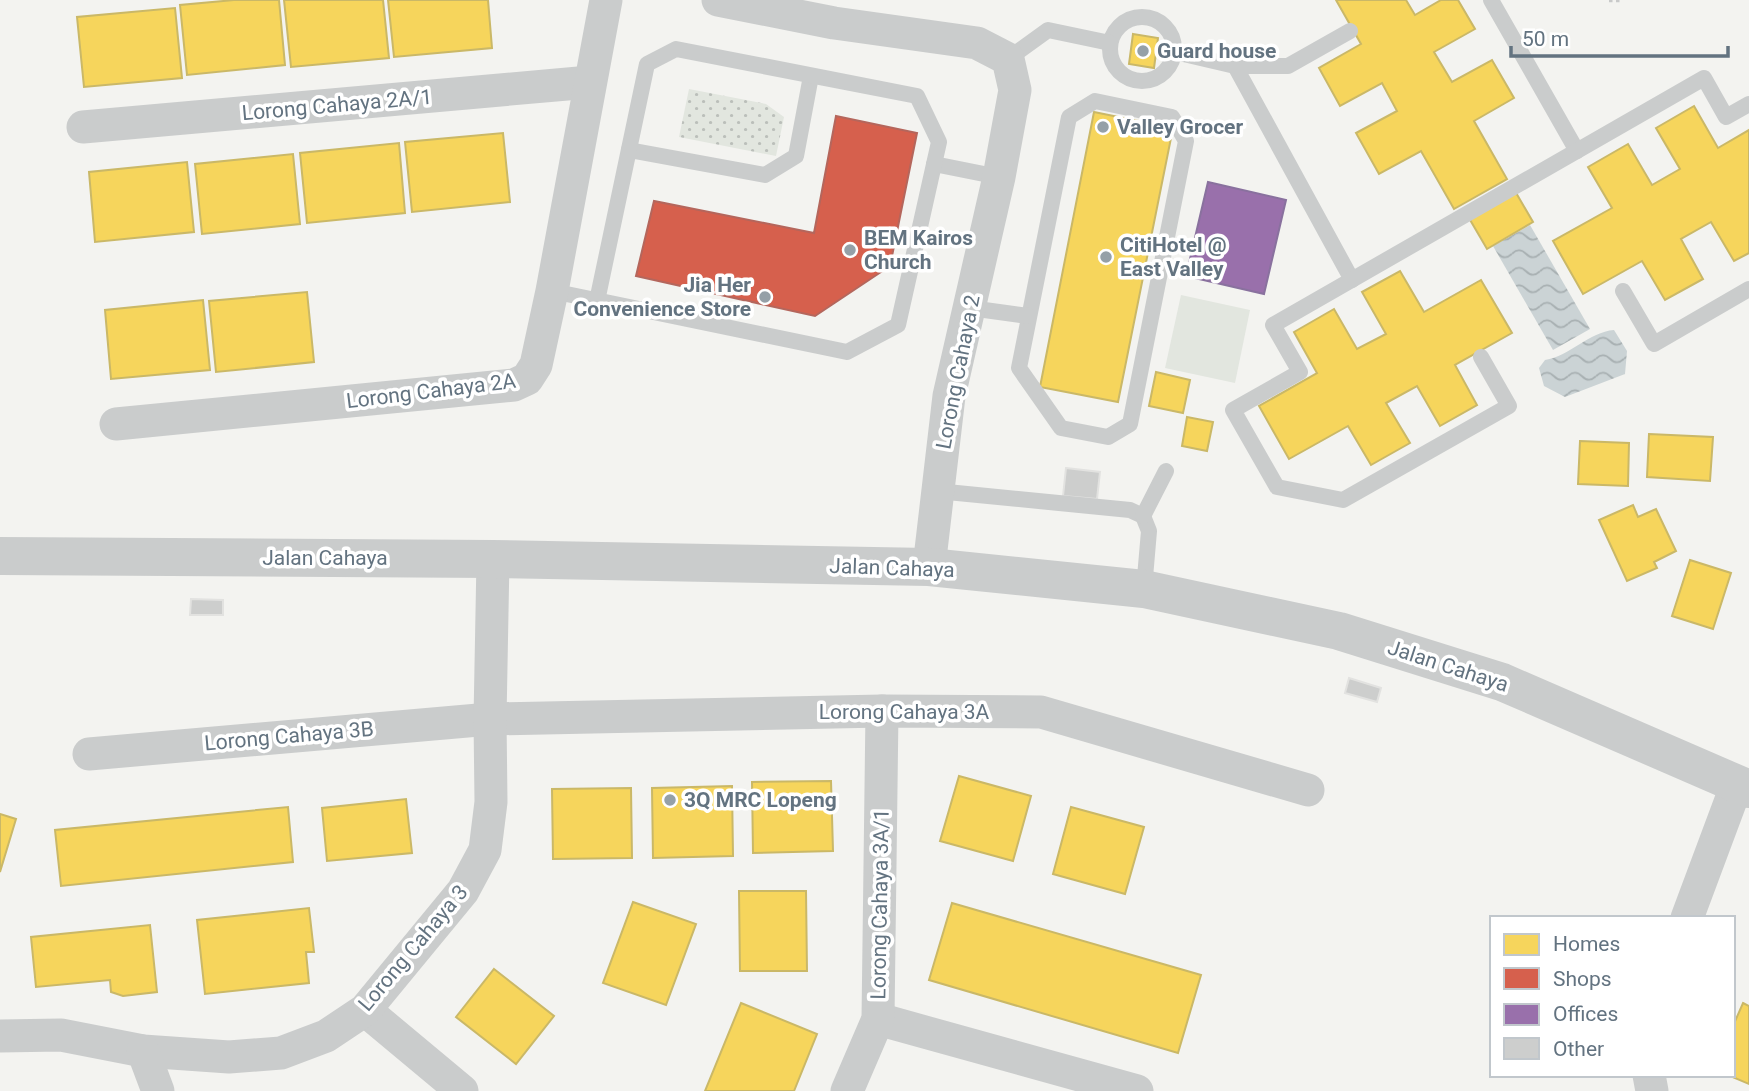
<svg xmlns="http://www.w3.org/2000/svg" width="1749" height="1091" font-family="Roboto,sans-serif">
  <defs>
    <pattern id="grass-dots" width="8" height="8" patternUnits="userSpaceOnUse" patternTransform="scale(1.75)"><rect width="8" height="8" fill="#e2e6df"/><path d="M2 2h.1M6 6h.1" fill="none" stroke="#bbbfba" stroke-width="1.8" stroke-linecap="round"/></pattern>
    <pattern id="water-waves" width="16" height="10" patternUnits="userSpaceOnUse" patternTransform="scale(1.75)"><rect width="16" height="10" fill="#cbd3d5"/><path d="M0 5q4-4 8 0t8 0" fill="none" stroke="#a8b0b2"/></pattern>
  </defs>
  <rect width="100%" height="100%" fill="#f3f3f0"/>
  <path fill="url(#grass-dots)" d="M689 89 766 104 784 117 776 156 679 137Z"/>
  <path fill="#e2e6df" d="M1181 295 1250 310 1235 383 1165 368Z"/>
  <g fill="url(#water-waves)">
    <path d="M1530 225 1590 329 1553 350 1493 246Z"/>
    <path d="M1614 330 1627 351 1625 374 1565 397 1544 386 1539 368 1545 360C1570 356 1589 332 1614 330Z"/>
  </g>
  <g fill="#f6d55c" stroke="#cab867" stroke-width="2">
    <path d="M234 0H279L285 65 187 75 180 5Z"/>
    <path d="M284 0H383L389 58 291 67Z"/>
    <path d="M388 0H488L492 48 394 57Z"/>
    <path d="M1336 0H1406L1415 15 1441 0H1458L1475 29 1434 52 1452 82 1492 60 1514 98 1474 121 1507 179 1454 209 1421 151 1379 174 1356 133 1397 111 1382 83 1340 106 1319 68 1361 44Z"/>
    <path d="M175 8 182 78 84 87 77 17Z"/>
    <path d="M1133 34 1158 38 1154 68 1129 64Z"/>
    <path d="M1694 106 1718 148 1749 130V253L1734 261 1711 222 1681 239 1703 279 1665 300 1642 261 1583 294 1553 241 1612 208 1588 167 1628 144 1652 185 1680 169 1656 128Z"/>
    <path d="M1094 112 1173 128 1118 402 1040 387Z"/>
    <path d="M503 133 510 202 412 212 405 142Z"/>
    <path d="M399 143 405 213 307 223 300 153Z"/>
    <path d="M293 154 300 224 202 234 195 164Z"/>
    <path d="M187 162 194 232 95 242 89 172Z"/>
    <path d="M1515 191 1533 222 1487 249 1469 218Z"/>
    <path d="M1400 271 1424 312 1481 280 1512 333 1455 365 1477 405 1440 426 1417 386 1386 403 1410 443 1371 465 1348 426 1289 459 1259 406 1317 373 1294 332 1334 309 1357 349 1386 334 1362 292Z"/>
    <path d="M307 292 314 362 216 372 209 301Z"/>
    <path d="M203 300 210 370 111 379 105 310Z"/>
    <path d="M1156 372 1190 380 1183 413 1149 406Z"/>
    <path d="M1187 417 1213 422 1207 451 1182 446Z"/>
    <path d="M1649 434 1713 437 1710 481 1647 477Z"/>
    <path d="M1580 441 1629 443 1628 486 1578 484Z"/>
    <path d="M1633 505 1638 517 1656 509 1676 551 1654 562 1657 568 1627 581 1599 520Z"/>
    <path d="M1690 560 1731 573 1713 629 1672 616Z"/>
    <path d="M959 776 1031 796 1013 861 940 841Z"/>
    <path d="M831 781 833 851 753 853 752 782Z"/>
    <path d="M732 786 733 856 653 858 652 788Z"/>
    <path d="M631 788 632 858 553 859 552 789Z"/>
    <path d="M406 799 412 853 327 861 322 808Z"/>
    <path d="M288 807 293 862 61 886 55 830Z"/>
    <path d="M1071 807 1144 827 1125 894 1053 874Z"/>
    <path d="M0 814 16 819 0 872Z"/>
    <path d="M739 891H806L807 971H740Z"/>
    <path d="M633 902 696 924 666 1005 603 983Z"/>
    <path d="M952 903 1201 975 1178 1053 929 980Z"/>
    <path d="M309 908 314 952H306L309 983 205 994 197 920Z"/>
    <path d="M150 925 157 992 123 996 111 992 110 980 36 987 31 937Z"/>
    <path d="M494 969 554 1016 516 1064 456 1017Z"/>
    <path d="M741 1003 817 1034 794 1091H705Z"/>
    <path d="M1743 1003 1749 1006V1084L1728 1075H1733V1026Z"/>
  </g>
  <path fill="#d6604d" stroke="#b4665c" stroke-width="2" d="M836 116 917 133 890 266 815 316 636 276 654 201 814 233Z"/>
  <path fill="#9970ab" stroke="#89719e" stroke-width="2" d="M1208 182 1286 200 1264 294 1186 276Z"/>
  <g fill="#cdcecd" stroke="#e2e2e0" stroke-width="2">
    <path d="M1066 468 1100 472 1097 499 1063 496Z"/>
    <path d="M191 599 223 600V615H190Z"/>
    <path d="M1349 678 1381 688 1377 702 1345 693Z"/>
  </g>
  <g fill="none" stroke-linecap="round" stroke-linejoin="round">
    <path stroke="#c8c9c9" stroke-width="4.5" stroke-dasharray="3.5 3.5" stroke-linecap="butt" d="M1609 0H1620"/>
    <g stroke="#cacccc" stroke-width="16">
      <path d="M1491 0 1577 151"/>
      <circle cx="1142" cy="49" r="32"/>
      <path d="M1175 52 1235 66 1352 280"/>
      <path d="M1008 59 1048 30 1110 43"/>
      <path d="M1235 66H1288L1350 31"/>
      <path d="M1095 101 1172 117 1186 141 1130 424 1108 437 1061 428 1019 368 1069 117Z"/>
      <path d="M629 150 765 175 796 156 811 76"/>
      <path d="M934 164 999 177"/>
      <path d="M552 291 847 352 898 325 939 142 917 96 676 49 647 64 597 301"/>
      <path d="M1623 291 1654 344 1749 289"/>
      <path d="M970 308 1028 316"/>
      <path d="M1481 357 1509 406 1343 500 1277 487 1233 410 1300 372 1273 325 1704 78 1726 117 1749 104"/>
      <path d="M937 491 1130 510 1143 516 1149 531 1144 589"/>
      <path d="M1143 516 1166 471"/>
    </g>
    <g stroke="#cacccc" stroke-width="33">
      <path d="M718 0 834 23 977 43 1008 59 1015 90 999 177 949 396 929 567"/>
      <path d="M83 127 590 82"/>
      <path d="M116 424 514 385 527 379 536 365 552 291 606 0"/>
      <path d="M89 754 490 719 882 711 1041 712 1308 790"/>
      <path d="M1687 918 1737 784"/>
      <path d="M365 1010 462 1091"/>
      <path d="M878 1019 1137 1091"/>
      <path d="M0 1036 61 1035 143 1051 229 1057 281 1053 326 1036 365 1010 463 891 485 850 491 802 490 719 493 559"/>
      <path d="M143 1051 158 1091"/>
      <path d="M1649 1075 1652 1091"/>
      <path d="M847 1091 878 1019 882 711"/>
    </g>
    <path stroke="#cacccc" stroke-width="38" d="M0 556 493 559 929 567 1144 589 1339 631 1502 682 1749 789"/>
  </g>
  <g fill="#95a0a7" stroke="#fff" stroke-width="2.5">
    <circle cx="1143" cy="51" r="7"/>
    <circle cx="1103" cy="127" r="7"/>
    <circle cx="850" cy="250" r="7"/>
    <circle cx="1106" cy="257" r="7"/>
    <circle cx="765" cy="297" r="7"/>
    <circle cx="670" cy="800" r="7"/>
  </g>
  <g text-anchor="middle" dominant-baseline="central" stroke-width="7" stroke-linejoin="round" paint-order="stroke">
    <g font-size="21" font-weight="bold" fill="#637380" stroke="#fff" text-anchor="start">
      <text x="1157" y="51">Guard house</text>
      <text x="1117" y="127">Valley Grocer</text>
      <text x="864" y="238">BEM Kairos<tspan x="864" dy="24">Church</tspan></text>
      <text x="1120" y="245">CitiHotel @<tspan x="1120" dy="24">East Valley</tspan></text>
      <text x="751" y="285" text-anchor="end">Jia Her<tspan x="751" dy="24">Convenience Store</tspan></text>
      <text x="684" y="800">3Q MRC Lopeng</text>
    </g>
    <g font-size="21" fill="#637380" stroke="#fff">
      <text transform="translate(337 105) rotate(-5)">Lorong Cahaya 2A/1</text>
      <text transform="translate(958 372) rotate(-79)">Lorong Cahaya 2</text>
      <text transform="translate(431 391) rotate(-7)">Lorong Cahaya 2A</text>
      <text x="325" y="558">Jalan Cahaya</text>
      <text transform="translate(892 568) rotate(2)">Jalan Cahaya</text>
      <text transform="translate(1448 666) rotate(18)">Jalan Cahaya</text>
      <text x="904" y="712">Lorong Cahaya 3A</text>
      <text transform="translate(289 736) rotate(-5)">Lorong Cahaya 3B</text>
      <text transform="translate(880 904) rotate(-89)">Lorong Cahaya 3A/1</text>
      <text transform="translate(413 948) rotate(-50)">Lorong Cahaya 3</text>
    </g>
  </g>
  <rect x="1490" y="916" width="245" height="161" fill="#ffffff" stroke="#c1c7cc" stroke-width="2"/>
  <rect x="1504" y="934" width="35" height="21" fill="#f6d55c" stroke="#c1c7cc" stroke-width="2"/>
  <text x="1553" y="951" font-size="21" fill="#637380">Homes</text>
  <rect x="1504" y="968" width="35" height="21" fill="#d6604d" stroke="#c1c7cc" stroke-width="2"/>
  <text x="1553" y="986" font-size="21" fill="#637380">Shops</text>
  <rect x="1504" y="1004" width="35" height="21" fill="#9970ab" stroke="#c1c7cc" stroke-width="2"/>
  <text x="1553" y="1021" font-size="21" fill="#637380">Offices</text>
  <rect x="1504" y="1038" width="35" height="21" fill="#cdcecd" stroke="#c1c7cc" stroke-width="2"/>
  <text x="1553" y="1056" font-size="21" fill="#637380">Other</text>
  <path d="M1511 46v10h217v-10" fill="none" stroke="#637380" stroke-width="3.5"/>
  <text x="1522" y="46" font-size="21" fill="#637380" stroke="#ffffff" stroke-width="5" paint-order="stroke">50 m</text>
</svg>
